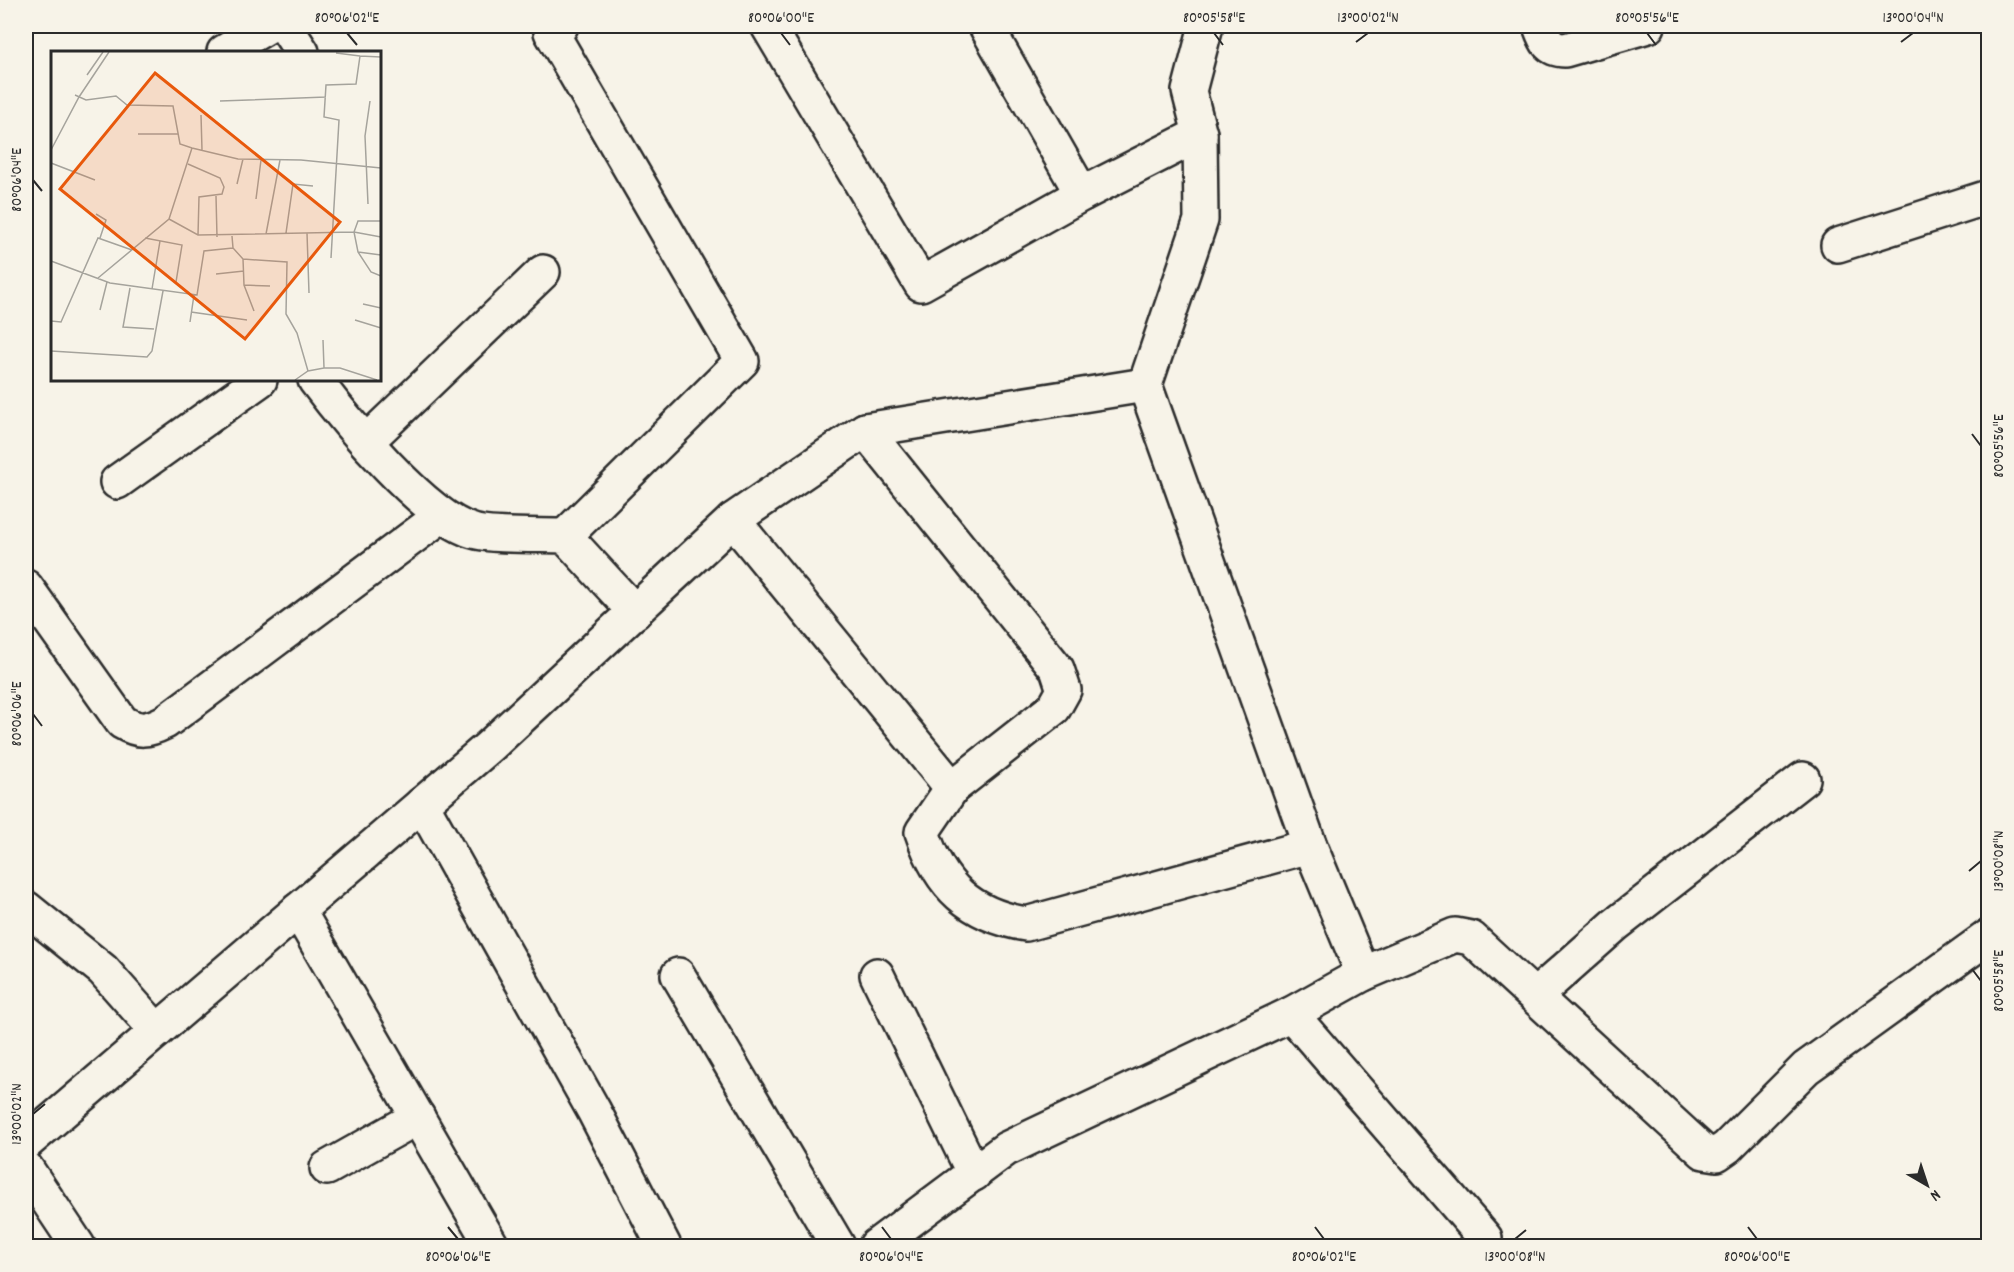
<svg xmlns="http://www.w3.org/2000/svg" width="2014" height="1272" font-family="Dekko,sans-serif">
  <rect width="100%" height="100%" fill="#f7f3e8"/>
  <filter id="ink" filterUnits="userSpaceOnUse"><feTurbulence type="fractalNoise" baseFrequency=".0167" numOctaves="2"/><feDisplacementMap in="SourceGraphic" scale="12" xChannelSelector="R" yChannelSelector="G"/><feConvolveMatrix kernelMatrix="1 2 1 2 8 2 1 2 1" color-interpolation-filters="sRGB"/></filter>
  <g filter="url(#ink)">
    <g fill="none" stroke-linecap="round" stroke-linejoin="round">
      <defs>
        <g id="minor">
          <path d="M285 26 302 52"/>
          <path d="M561 26 551 32 742 361 565 536"/>
          <path d="M768 26 921 284 1082 194 1200 134"/>
          <path d="M986 26 1082 194"/>
          <path d="M1206 26 1189 91 1200 134 1201 220 1145 385 1310 846 1363 974"/>
          <path d="M1540 26C1545 40 1548 50 1565 50L1648 26"/>
          <path d="M224 52 268 26"/>
          <path d="M1838 245 1988 197"/>
          <path d="M315 380C345 420 426 518 473 531 492 537 542 535 565 536L635 612"/>
          <path d="M865 430 1057 669 1064 690 1054 708 952 788 922 832C940 886 970 915 1026 924L1310 846"/>
          <path d="M366 442 543 272"/>
          <path d="M117 482 260 380"/>
          <path d="M733 520 952 788"/>
          <path d="M26 587 122 722C139 732 147 731 165 722L441 516"/>
          <path d="M422 804 594 1111 664 1246"/>
          <path d="M26 908 103 970 157 1031"/>
          <path d="M298 910 492 1246"/>
          <path d="M678 975 838 1246"/>
          <path d="M877 975 974 1174"/>
          <path d="M1535 996 1615 925 1803 779"/>
          <path d="M1291 1014 1485 1238"/>
          <path d="M26 1143 490 746 733 520 865 430 1145 385"/>
          <path d="M26 1168 78 1246"/>
          <path d="M327 1168 418 1117"/>
          <path d="M876 1246 1006 1149 1291 1014 1363 974 1455 935 1471 938 1704 1152 1717 1154 1727 1147 1806 1068 1988 937"/>
        </g>
      </defs>
      <use href="#minor" stroke="#2b2b2b" stroke-width="38"/>
      <use href="#minor" stroke="#f7f3e8" stroke-width="33"/>
    </g>
  </g>
  <path fill="none" stroke="#2b2b2b" stroke-width="2" d="M347 33 357 45M781 33 790 45M1214 33 1223 45M1647 33 1656 45M1356 42 1368 33M1901 42 1913 33M33 180 42 191M1972 434 1981 446M33 714 42 726M1969 871 1981 861M1972 969 1981 981M33 1114 45 1104M448 1227 458 1239M882 1227 891 1239M1315 1227 1324 1239M1748 1227 1757 1239M1515 1239 1526 1230"/>
  <g transform="translate(51 51)">
    <rect width="330" height="330" fill="#f7f3e8"/>
    <path fill="none" stroke="#a5a39c" stroke-width="1.5" d="M285 2 309 5M36 24 52 1M24 44 35 49 65 45 76 54 122 55 129 93 141 97 187 108 250 109 330 117M169 50 275 46M150 64 151 99M87 83H127M0 99 28 46 58 1M0 112 44 129M137 113 169 127 173 136 171 143 148 146 147 184M186 133 192 108M165 145 166 186M205 148 210 109M317 153 314 85 319 50M45 163 55 169 49 187M118 168 147 184 303 181 330 186M330 170H307L303 181 307 201 320 221 330 225M235 182 242 133 262 135M256 182 258 242M215 183 229 109M181 185 182 197 192 208 193 234 203 260M94 187 131 194 125 231M307 201 330 204M280 207 288 69 273 66 275 34 305 33 309 5 330 6M192 208 236 211 235 263 246 282 257 320M0 210 59 232 146 244 153 200 182 197M165 223 193 220M47 227 118 168 141 97M193 234 219 235M79 237 72 276 103 278M101 238 109 190M312 253 330 257M49 259 56 231M140 261 196 269M304 269 330 277M0 270 10 271 47 187 81 199M139 271 143 244M272 289 273 317M0 300 96 306 101 300 112 240M244 329 257 320 273 317H289L326 329"/>
    <path fill="#e8590c" fill-opacity="0.15" stroke="#e8590c" stroke-width="3" d="M104 22 289 171 194 288 9 138Z"/>
    <rect width="330" height="330" fill="none" stroke="#2b2b2b" stroke-width="3"/>
  </g>
  <rect width="2014" height="1272" fill="none" stroke="#f7f3e8" stroke-width="66"/>
  <g transform="translate(1927 1185) rotate(141)" stroke="#f7f3e8" stroke-width="4.5" paint-order="stroke">
  <path d="M0-4.5L10 22L0 15L-10 22Z" fill="#2b2b2b"/>
  <text y="-9" font-size="16" font-weight="bold" text-anchor="middle" fill="#2b2b2b">N</text>
  </g>
  <rect x="33" y="33" width="1948" height="1206" fill="none" stroke="#2b2b2b" stroke-width="2"/>
  <g font-size="15" text-anchor="middle" fill="#2b2b2b">
    <text x="347" y="22">80°06'02"E</text>
    <text x="781" y="22">80°06'00"E</text>
    <text x="1214" y="22">80°05'58"E</text>
    <text x="1368" y="22">13°00'02"N</text>
    <text x="1647" y="22">80°05'56"E</text>
    <text x="1913" y="22">13°00'04"N</text>
    <text transform="translate(16 180) rotate(-90)" y="5">80°06'04"E</text>
    <text transform="translate(1998 446) rotate(-90)" y="5">80°05'56"E</text>
    <text transform="translate(16 714) rotate(-90)" y="5">80°06'06"E</text>
    <text transform="translate(1998 861) rotate(-90)" y="5">13°00'08"N</text>
    <text transform="translate(1998 981) rotate(-90)" y="5">80°05'58"E</text>
    <text transform="translate(16 1114) rotate(-90)" y="5">13°00'02"N</text>
    <text x="458" y="1261">80°06'06"E</text>
    <text x="891" y="1261">80°06'04"E</text>
    <text x="1324" y="1261">80°06'02"E</text>
    <text x="1515" y="1261">13°00'08"N</text>
    <text x="1757" y="1261">80°06'00"E</text>
  </g>
</svg>
